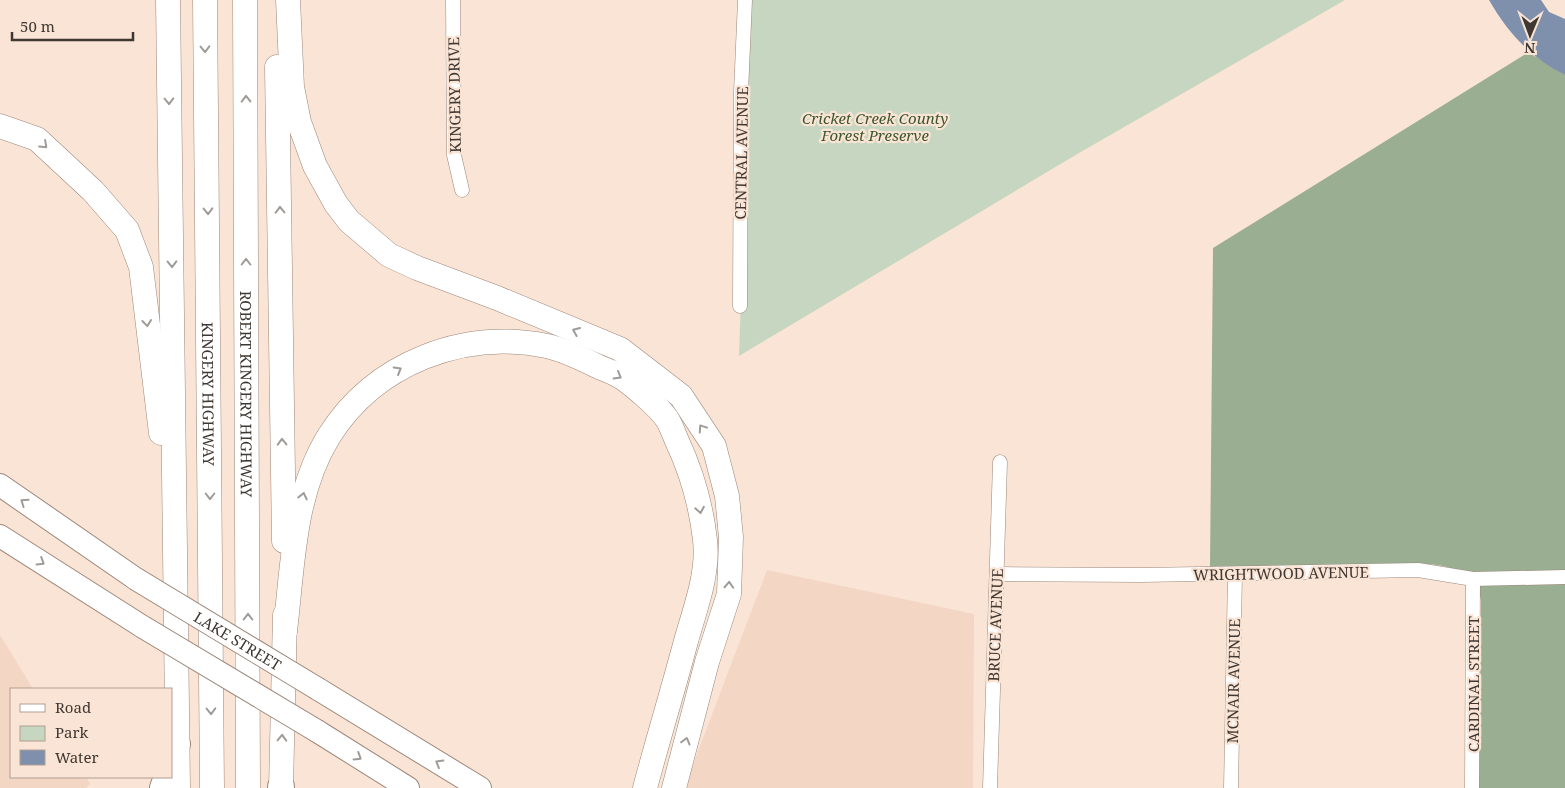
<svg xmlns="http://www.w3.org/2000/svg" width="1565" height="788" font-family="'Noto Serif',serif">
  <rect width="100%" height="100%" fill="#fae4d5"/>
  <g fill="#f3d6c3">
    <path d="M767 570 974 614 973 788H684Z"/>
    <path d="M0 635 33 689H11V777H86L90 784 86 788H0Z"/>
  </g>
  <path fill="#c7d6c0" d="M751 0H1345L1079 153 739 356Z"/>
  <path fill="#9aae91" d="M1529 52 1565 75V788H1479L1481 601 1478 584C1456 566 1443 565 1415 563L1210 567 1213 248Z"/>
  <path fill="#7e90ac" d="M1489 0H1541L1549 12 1565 19V75C1531 58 1508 33 1489 0Z"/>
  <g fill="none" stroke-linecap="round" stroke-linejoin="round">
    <defs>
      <g id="minor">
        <path d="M453 0 454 155 462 190"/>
        <path d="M740 306 741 92 745 0"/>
        <path d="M997 574 1141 575 1418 570 1473 579 1565 577"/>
        <path d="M990 788 1000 462"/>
        <path d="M1231 788 1235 574"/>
        <path d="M1472 788 1473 579"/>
      </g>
      <g id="primary">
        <path d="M0 485 136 579"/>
        <path d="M0 536 143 627"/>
        <path d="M318 689 480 788"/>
        <path d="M317 731 408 788"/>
      </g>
      <g id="trunk">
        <path d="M168 0 178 788"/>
        <path id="s1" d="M205 0 212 788"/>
        <path id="s2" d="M245 0 248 788"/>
        <path d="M288 0 292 87 299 122 315 166 336 204 349 221 389 255 417 268 497 298 620 349 681 396 714 446 727 496 731 537 729 594 707 662 674 788"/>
        <path d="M277 67 284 541"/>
        <path d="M0 126 37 139 93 191 127 230 141 267 161 433"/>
        <path d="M285 631C293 565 293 494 329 436 375 363 463 329 547 346 564 350 581 358 597 366 605 370 616 373 624 379 635 387 659 407 667 419 671 425 674 434 677 441 692 473 701 504 705 540 709 573 695 609 686 641 673 690 658 739 645 788"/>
        <path d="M281 788 285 615"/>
      </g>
      <g id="motorway">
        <path d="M171 762 177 744"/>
        <path d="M281 787V788"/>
        <path d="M163 788 167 777"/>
      </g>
    </defs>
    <use href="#minor" stroke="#9b877a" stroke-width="15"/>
    <use href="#primary" stroke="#9b877a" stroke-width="24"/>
    <use href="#trunk" stroke="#9b877a" stroke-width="25"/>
    <use href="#motorway" stroke="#9b877a" stroke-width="28"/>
    <use href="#minor" stroke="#fff" stroke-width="14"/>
    <use href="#primary" stroke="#fff" stroke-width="22"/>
    <use href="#trunk" stroke="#fff" stroke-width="24"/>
    <use href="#motorway" stroke="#fff" stroke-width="26"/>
    <defs>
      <g id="primary-bridge">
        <path id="s3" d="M136 579 318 689"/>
        <path d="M143 627 317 731"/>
      </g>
    </defs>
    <use href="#primary-bridge" stroke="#9b877a" stroke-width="24" stroke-linecap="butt"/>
    <use href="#primary-bridge" stroke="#fff" stroke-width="22"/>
  </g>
  <defs><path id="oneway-chevron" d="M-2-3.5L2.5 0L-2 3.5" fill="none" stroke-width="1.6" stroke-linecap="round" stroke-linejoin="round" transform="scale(1.25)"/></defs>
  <g stroke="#9f9b98">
    <use href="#oneway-chevron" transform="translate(205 49) rotate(89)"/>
    <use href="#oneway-chevron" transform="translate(246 99) rotate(-91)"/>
    <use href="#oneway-chevron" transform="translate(169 101) rotate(89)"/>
    <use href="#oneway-chevron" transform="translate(44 145) rotate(43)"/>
    <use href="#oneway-chevron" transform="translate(280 210) rotate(-91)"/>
    <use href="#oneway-chevron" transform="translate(208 211) rotate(89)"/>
    <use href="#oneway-chevron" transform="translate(246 262) rotate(-90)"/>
    <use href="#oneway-chevron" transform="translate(172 264) rotate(89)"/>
    <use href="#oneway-chevron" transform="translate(147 323) rotate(83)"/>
    <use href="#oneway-chevron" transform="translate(576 331) rotate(-157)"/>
    <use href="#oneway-chevron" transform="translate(398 370) rotate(-30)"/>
    <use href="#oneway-chevron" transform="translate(618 376) rotate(30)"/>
    <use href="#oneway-chevron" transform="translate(702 428) rotate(-124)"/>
    <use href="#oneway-chevron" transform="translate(282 442) rotate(-91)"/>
    <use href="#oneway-chevron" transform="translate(210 496) rotate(90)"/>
    <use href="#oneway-chevron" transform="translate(303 496) rotate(-77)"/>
    <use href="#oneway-chevron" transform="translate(24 502) rotate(-145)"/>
    <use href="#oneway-chevron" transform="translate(700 510) rotate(80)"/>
    <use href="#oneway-chevron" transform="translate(41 562) rotate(32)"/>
    <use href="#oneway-chevron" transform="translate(729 585) rotate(-87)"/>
    <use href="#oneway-chevron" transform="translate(248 617) rotate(-90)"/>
    <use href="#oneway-chevron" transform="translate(211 711) rotate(89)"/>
    <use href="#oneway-chevron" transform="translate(282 738) rotate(-88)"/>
    <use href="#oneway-chevron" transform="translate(686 741) rotate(-75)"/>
    <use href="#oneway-chevron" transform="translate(358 757) rotate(32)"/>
    <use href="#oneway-chevron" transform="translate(439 763) rotate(-149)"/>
  </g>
  <g text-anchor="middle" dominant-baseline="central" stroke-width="4.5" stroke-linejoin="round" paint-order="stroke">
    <g font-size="15" fill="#3f3731" stroke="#fae4d5">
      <text transform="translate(454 95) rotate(-91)">KINGERY DRIVE</text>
      <text transform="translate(741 153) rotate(-89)">CENTRAL AVENUE</text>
      <text stroke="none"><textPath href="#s1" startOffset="394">KINGERY HIGHWAY</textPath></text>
      <text stroke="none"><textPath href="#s2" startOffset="394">ROBERT KINGERY HIGHWAY</textPath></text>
      <text transform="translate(1281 573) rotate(-1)">WRIGHTWOOD AVENUE</text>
      <text transform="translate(995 625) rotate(-88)">BRUCE AVENUE</text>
      <text stroke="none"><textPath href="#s3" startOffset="119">LAKE STREET</textPath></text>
      <text transform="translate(1233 681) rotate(-89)">MCNAIR AVENUE</text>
      <text transform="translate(1473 684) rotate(-90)">CARDINAL STREET</text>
    </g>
    <g font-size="15" font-style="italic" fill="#3a562a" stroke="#fae4d5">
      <text x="875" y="118">Cricket Creek County<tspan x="875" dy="17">Forest Preserve</tspan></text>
    </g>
  </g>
  <rect x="10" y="688" width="162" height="90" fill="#fae4d5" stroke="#af9f93"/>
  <rect x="20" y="704" width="25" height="8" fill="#ffffff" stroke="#af9f93"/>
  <text x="55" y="713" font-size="15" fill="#3f3731">Road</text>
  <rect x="20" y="726" width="25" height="15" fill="#c7d6c0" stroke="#af9f93"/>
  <text x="55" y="738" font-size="15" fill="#3f3731">Park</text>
  <rect x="20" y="750" width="25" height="15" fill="#7e90ac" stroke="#af9f93"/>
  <text x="55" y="763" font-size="15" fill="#3f3731">Water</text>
  <g transform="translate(1530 35) rotate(181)" stroke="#fae4d5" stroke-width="4" paint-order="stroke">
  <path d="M0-4L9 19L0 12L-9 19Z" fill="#3f3731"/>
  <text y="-8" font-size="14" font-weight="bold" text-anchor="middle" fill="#3f3731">N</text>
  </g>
  <path d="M12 32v8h121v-8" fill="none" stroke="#3f3731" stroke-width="2.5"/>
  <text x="20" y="32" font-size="15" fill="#3f3731" stroke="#fae4d5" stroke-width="4" paint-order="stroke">50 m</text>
</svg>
